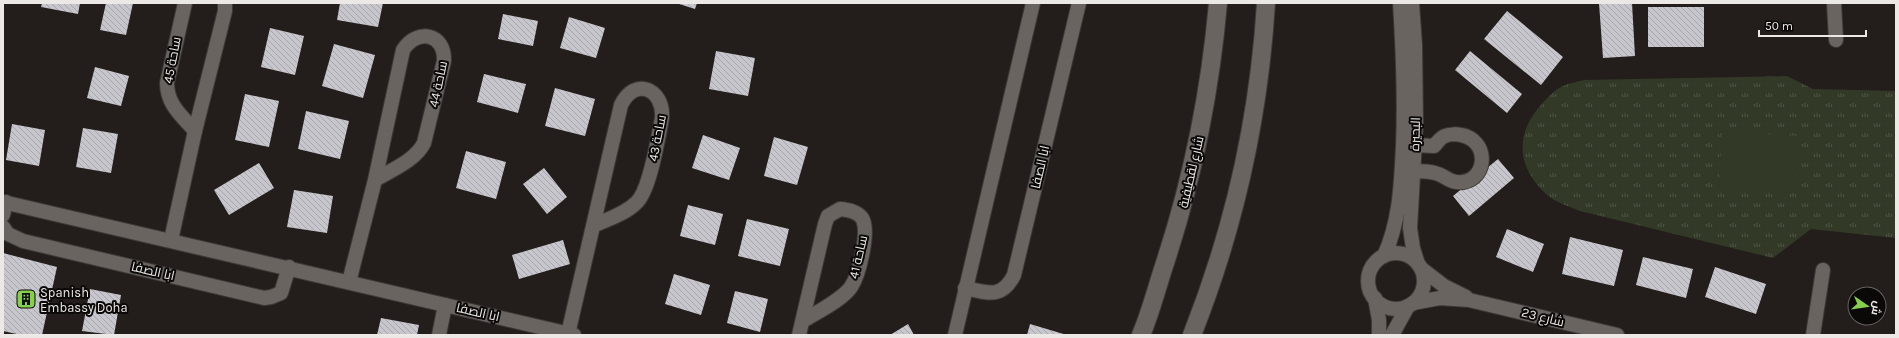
<svg xmlns="http://www.w3.org/2000/svg" width="1899" height="338" font-family="Karla,Cairo,sans-serif">
  <defs>
    <pattern id="park-tufts" width="24" height="20" patternUnits="userSpaceOnUse"><rect width="24" height="20" fill="#323927"/><path d="M3 7l-1-3M5 7V3M7 7l1-3M15 17l-1-3M17 17v-4M19 17l1-3" fill="none" stroke="#505646"/></pattern>
    <pattern id="building-back-hatch" width="6" height="6" patternUnits="userSpaceOnUse"><rect width="6" height="6" fill="#c7c6cc"/><path d="M-1 5l2 2M0 0l6 6M5-1l2 2" fill="none" stroke="#a7a6aa"/></pattern>
  </defs>
  <rect width="100%" height="100%" fill="#231e1b"/>
  <path fill="url(#park-tufts)" d="M1787 76 1813 89 1896 91V238L1811 229 1773 258 1580 211C1568 206 1554 202 1545 193 1517 166 1515 135 1540 106 1546 99 1554 90 1563 86 1569 83 1577 82 1584 80Z"/>
  <path fill="#323927" d="M1722 131 1798 136 1795 193 1719 189Z"/>
  <g fill="url(#building-back-hatch)">
    <path d="M42 3H80L78 14 41 7Z"/>
    <path d="M106 3H133L126 35 100 30Z"/>
    <path d="M340 3H383L378 27 337 20Z"/>
    <path d="M676 3H697L695 9Z"/>
    <path d="M1599 3H1632L1635 56 1603 58Z"/>
    <rect x="1648" y="7" width="56" height="40"/>
    <path d="M1507 11 1563 57 1541 85 1484 39Z"/>
    <path d="M503 14 538 21 533 46 498 39Z"/>
    <path d="M569 17 605 28 596 58 560 48Z"/>
    <path d="M270 28 304 36 295 75 261 67Z"/>
    <path d="M334 44 375 55 363 98 322 86Z"/>
    <path d="M716 51 755 58 748 96 709 89Z"/>
    <path d="M1470 51 1522 94 1507 113 1455 70Z"/>
    <path d="M95 67 129 76 121 106 87 98Z"/>
    <path d="M484 74 526 84 518 113 477 102Z"/>
    <path d="M555 88 595 99 585 136 545 126Z"/>
    <path d="M245 94 279 101 269 147 235 140Z"/>
    <path d="M306 111 349 121 340 159 298 149Z"/>
    <path d="M12 124 45 130 39 166 6 160Z"/>
    <path d="M83 128 118 134 111 173 76 167Z"/>
    <path d="M703 135 740 148 729 180 692 168Z"/>
    <path d="M774 137 808 147 797 185 764 176Z"/>
    <path d="M466 151 506 162 496 199 456 188Z"/>
    <path d="M1498 159 1514 178 1469 216 1453 196Z"/>
    <path d="M259 163 274 188 229 215 214 190Z"/>
    <path d="M544 168 567 197 547 214 523 184Z"/>
    <path d="M294 190 333 196 327 233 287 227Z"/>
    <path d="M688 205 723 214 715 245 680 236Z"/>
    <path d="M747 219 789 229 780 266 738 256Z"/>
    <path d="M1507 229 1544 244 1533 272 1496 257Z"/>
    <path d="M1570 237 1623 250 1614 286 1562 274Z"/>
    <path d="M563 240 570 264 519 279 512 255Z"/>
    <path d="M3 253 57 267 42 335H21L3 331Z"/>
    <path d="M1643 257 1693 269 1686 298 1636 285Z"/>
    <path d="M1715 267 1766 284 1756 314 1705 297Z"/>
    <path d="M674 274 710 285 701 315 665 304Z"/>
    <path d="M90 289 121 295 114 335 82 331Z"/>
    <path d="M735 291 768 299 760 332 727 323Z"/>
    <path d="M381 318 419 325 417 335H377Z"/>
    <path d="M908 324 914 335H890Z"/>
    <path d="M1030 324 1067 335H1027Z"/>
  </g>
  <g fill="none" stroke-linecap="round" stroke-linejoin="round">
    <defs>
      <g id="minor">
        <path d="M185 3 167 83C167 105 182 116 195 131"/>
        <path d="M1412 3 1415 45 1416 123 1410 228 1413 248 1418 264"/>
        <path d="M1834 3 1836 40"/>
        <path d="M1413 171C1420 171 1428 171 1435 173 1445 175 1450 184 1463 182 1488 178 1489 140 1461 135 1457 134 1449 134 1445 136 1441 137 1437 143 1434 146L1415 145"/>
        <path d="M3 202 574 335"/>
        <path d="M3 215 6 202"/>
        <path d="M3 227 8 234 23 241 264 298 271 297 281 293 289 267"/>
        <path d="M171 240 195 131 225 11V3"/>
        <circle cx="1396" cy="281" r="28"/>
        <path d="M1384 256C1400 221 1401 184 1403 146 1405 98 1403 51 1400 3"/>
        <path d="M1422 269 1444 286 1466 297"/>
        <path d="M349 282 375 180 403 50C417 28 445 33 444 61L424 143C415 161 391 170 375 180"/>
        <path d="M965 288C988 293 1002 299 1014 275L1079 3"/>
        <path d="M1375 298 1379 320V335"/>
        <path d="M1413 303 1440 298 1469 300 1617 335"/>
        <path d="M568 334 621 105C635 76 664 89 662 118 658 138 650 191 636 203 625 214 608 219 595 225"/>
        <path d="M439 335 445 305"/>
        <path d="M799 335 825 224 828 216 840 209C848 210 857 211 862 218 870 231 859 275 851 287 842 300 817 312 803 321"/>
        <path d="M955 335 1033 3"/>
        <path d="M1392 335 1408 306"/>
        <path d="M1813 335 1823 270"/>
      </g>
      <g id="tertiary">
        <path d="M1141 335C1150 314 1156 291 1163 269 1192 182 1210 94 1218 3"/>
        <path d="M1192 335C1234 229 1259 117 1266 3"/>
      </g>
    </defs>
    <use href="#minor" stroke="#3d3937" stroke-width="16"/>
    <use href="#tertiary" stroke="#3d3937" stroke-width="20"/>
    <use href="#minor" stroke="#696460" stroke-width="14"/>
    <use href="#tertiary" stroke="#696460" stroke-width="18"/>
  </g>
  <defs>
    <symbol id="building-square" viewBox="-11 -11 22 22"><rect x="-9" y="-9" width="18" height="18" rx="4" fill="#86cf4b" stroke="#0b0908"/><path d="M-4-6H4V6H1V3H-1V6H-4ZM-2.5-4.3h1.7v1.8h-1.7ZM.8-4.3h1.7v1.8H.8ZM-2.5-1h1.7V.8h-1.7ZM.8-1h1.7V.8H.8Z" fill="#111"/></symbol>
  </defs>
  <g fill-rule="evenodd">
    <use href="#building-square" x="15" y="288" width="22" height="22"/>
  </g>
  <g text-anchor="middle" dominant-baseline="central" stroke-width="4" stroke-linejoin="round" paint-order="stroke">
    <g font-size="13" fill="#ebe8e6" stroke="#0b0908">
      <text transform="translate(172 60) rotate(-79)">ساحة 45</text>
      <text transform="translate(438 84) rotate(-78)">ساحة 44</text>
      <text transform="translate(1415 134) rotate(-88)">البحيرة</text>
      <text transform="translate(657 138) rotate(-79)">ساحة 43</text>
      <text transform="translate(1040 167) rotate(-77)">ابا الصفا</text>
      <text transform="translate(1191 172) rotate(-77)">شارع لقطيفية</text>
      <text transform="translate(858 257) rotate(-77)">ساحة 41</text>
      <text transform="translate(153 271) rotate(13)">ابا الصفا</text>
      <text transform="translate(478 312) rotate(13)">ابا الصفا</text>
      <text transform="translate(1543 317) rotate(14)">شارع 23</text>
    </g>
    <g font-size="13" fill="#ebe8e6" stroke="#0b0908" text-anchor="start">
      <text x="40" y="292">Spanish<tspan x="40" dy="15">Embassy Doha</tspan></text>
    </g>
  </g>
  <rect width="1899" height="338" fill="none" stroke="#ebe8e6" stroke-width="8"/>
  <g transform="translate(1867 306) rotate(103)"><circle r="19" fill="#0b0908" stroke="#656261"/>
  <path d="M0-3L7 15L0 10L-7 15Z" fill="#86cf4b"/>
  <text y="-6" font-size="11" font-weight="bold" text-anchor="middle" fill="#ebe8e6">ش</text>
  </g>
  <path d="M1759 30v6h107v-6" fill="none" stroke="#ebe8e6" stroke-width="2"/>
  <text x="1765" y="30" font-size="12" fill="#ebe8e6" stroke="#0b0908" stroke-width="3" paint-order="stroke">50 m</text>
</svg>
